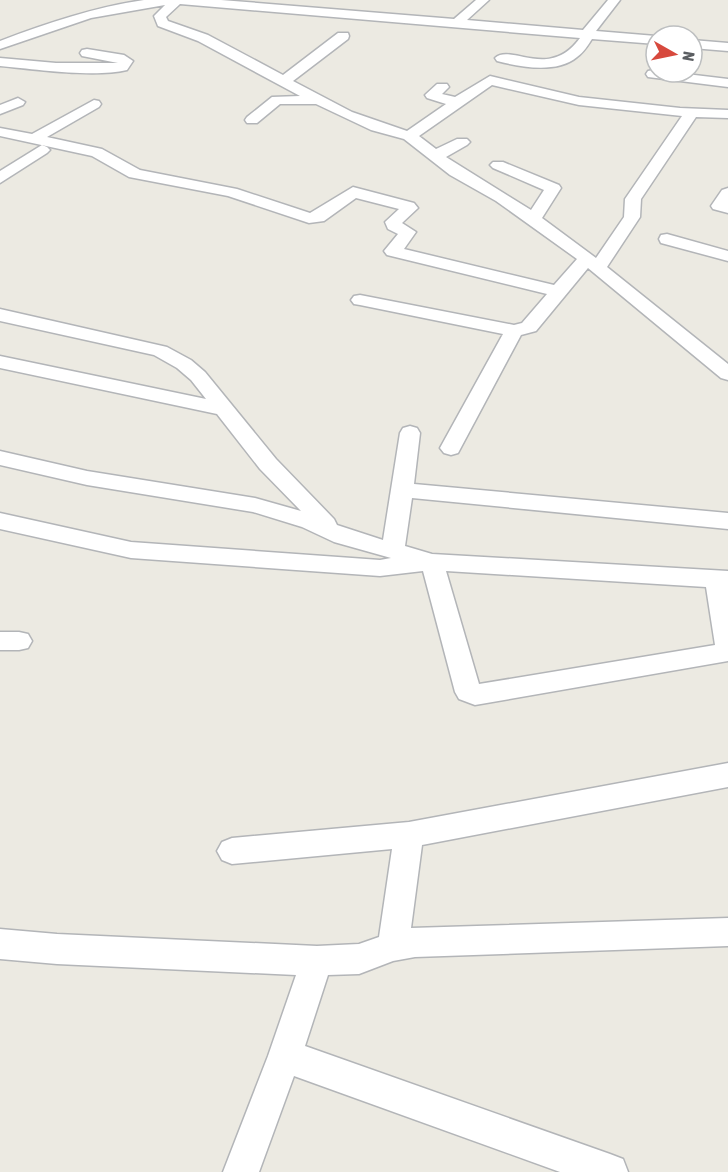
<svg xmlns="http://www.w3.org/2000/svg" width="728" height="1172" font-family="'Asap Condensed',sans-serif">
  <rect width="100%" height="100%" fill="#eceae2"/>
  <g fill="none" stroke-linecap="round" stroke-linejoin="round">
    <defs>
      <g id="minor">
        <path d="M144 0H221L454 19 476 0H489L467 20 583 30 608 0H620L596 31 656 36V44L592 39C588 45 584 52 577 57 557 74 520 67 497 61L495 58C511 43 549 81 580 38L180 4 166 17 168 21 208 35 283 75 338 33H348L349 36 348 39 293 81 352 112 407 131 446 104 427 98 425 95 437 84H447L449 87 442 94 455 97 490 76 579 97 680 108 728 110V118L696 117 641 199 640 217 607 267 728 364V380L721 378 588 268 536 331 521 335 458 453 451 455 444 453 440 448 503 334 360 305 354 304 351 300 354 296 360 295 514 325 522 323 547 294 387 255 384 251 398 234 388 229 385 222 399 209 356 198 324 221 309 223 228 196 129 177 92 156 0 136V128L32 134 94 100 99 101 101 104 99 107 47 137 102 149 140 170 237 189 310 213 353 187 414 203 418 208 402 223 416 232 404 249 554 285 577 259 496 201 450 175 404 139 371 130 316 104H280L257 123H247L245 120 247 117 272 97 300 96 198 41 158 26 154 16 165 5 91 18 0 49V41C47 23 95 7 144 0ZM492 85 579 105 682 116 625 199 624 217 596 258 542 218 561 188 559 185 503 162H493L490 165 493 168 544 190 531 210 446 157 467 145 470 142 467 139H457L436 149 419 136Z"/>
        <path d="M692 40 728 43V51L692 48Z"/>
        <path d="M87 49 124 55 133 61 127 70C94 78 34 69 0 66V58L56 63H118L82 56 80 53 82 50Z"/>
        <path d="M653 70 728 79V87L648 77 646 74 648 71Z"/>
        <path d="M18 98 25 102 23 105 0 114V105Z"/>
        <path d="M42 145 47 147 50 150 47 153 0 183V171Z"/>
        <path d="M728 188V213L713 209 711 206 722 190Z"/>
        <path d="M667 234 728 251V261L661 243 659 239 661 235Z"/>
        <path d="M0 309 167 347 191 360 205 372 276 459 334 519 337 525 383 540 400 433 403 428 410 426 417 428 420 433 414 484 728 513V529L412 498 405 546 432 554 728 571V661L475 705 459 699 455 692 423 571 380 576 131 558 0 529V513L131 542 380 560 391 558 334 542 302 527 253 512 87 485 0 465V451L87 471 255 498 301 511 260 469 217 414 0 368V356L206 399 191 380 177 368 154 355 0 321ZM446 571 706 587 715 645 479 684Z"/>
        <path d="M0 632H19L28 634 32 641 28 648 19 650H0Z"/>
        <path d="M728 763V787L422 845 411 928 728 918V946L415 957 393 961 359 974 328 975 305 1046 610 1154 623 1159 628 1172H560L294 1076 259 1172H223L268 1056 296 975 57 964 0 959V929L57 934 317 946 359 944 379 937 392 849 232 864 222 860 217 851 222 842 232 838 409 822Z"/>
      </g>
    </defs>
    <use href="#minor" stroke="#b3b5b8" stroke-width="3"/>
    <use href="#minor" fill="#fff" fill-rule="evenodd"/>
  </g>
  <g transform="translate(674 54) rotate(99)"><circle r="28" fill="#ffffff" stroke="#bdbfc0" stroke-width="1.5"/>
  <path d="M0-4.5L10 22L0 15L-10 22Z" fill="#d7493d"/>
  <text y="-9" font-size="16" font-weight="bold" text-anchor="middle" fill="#5b5e62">N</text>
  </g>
</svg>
